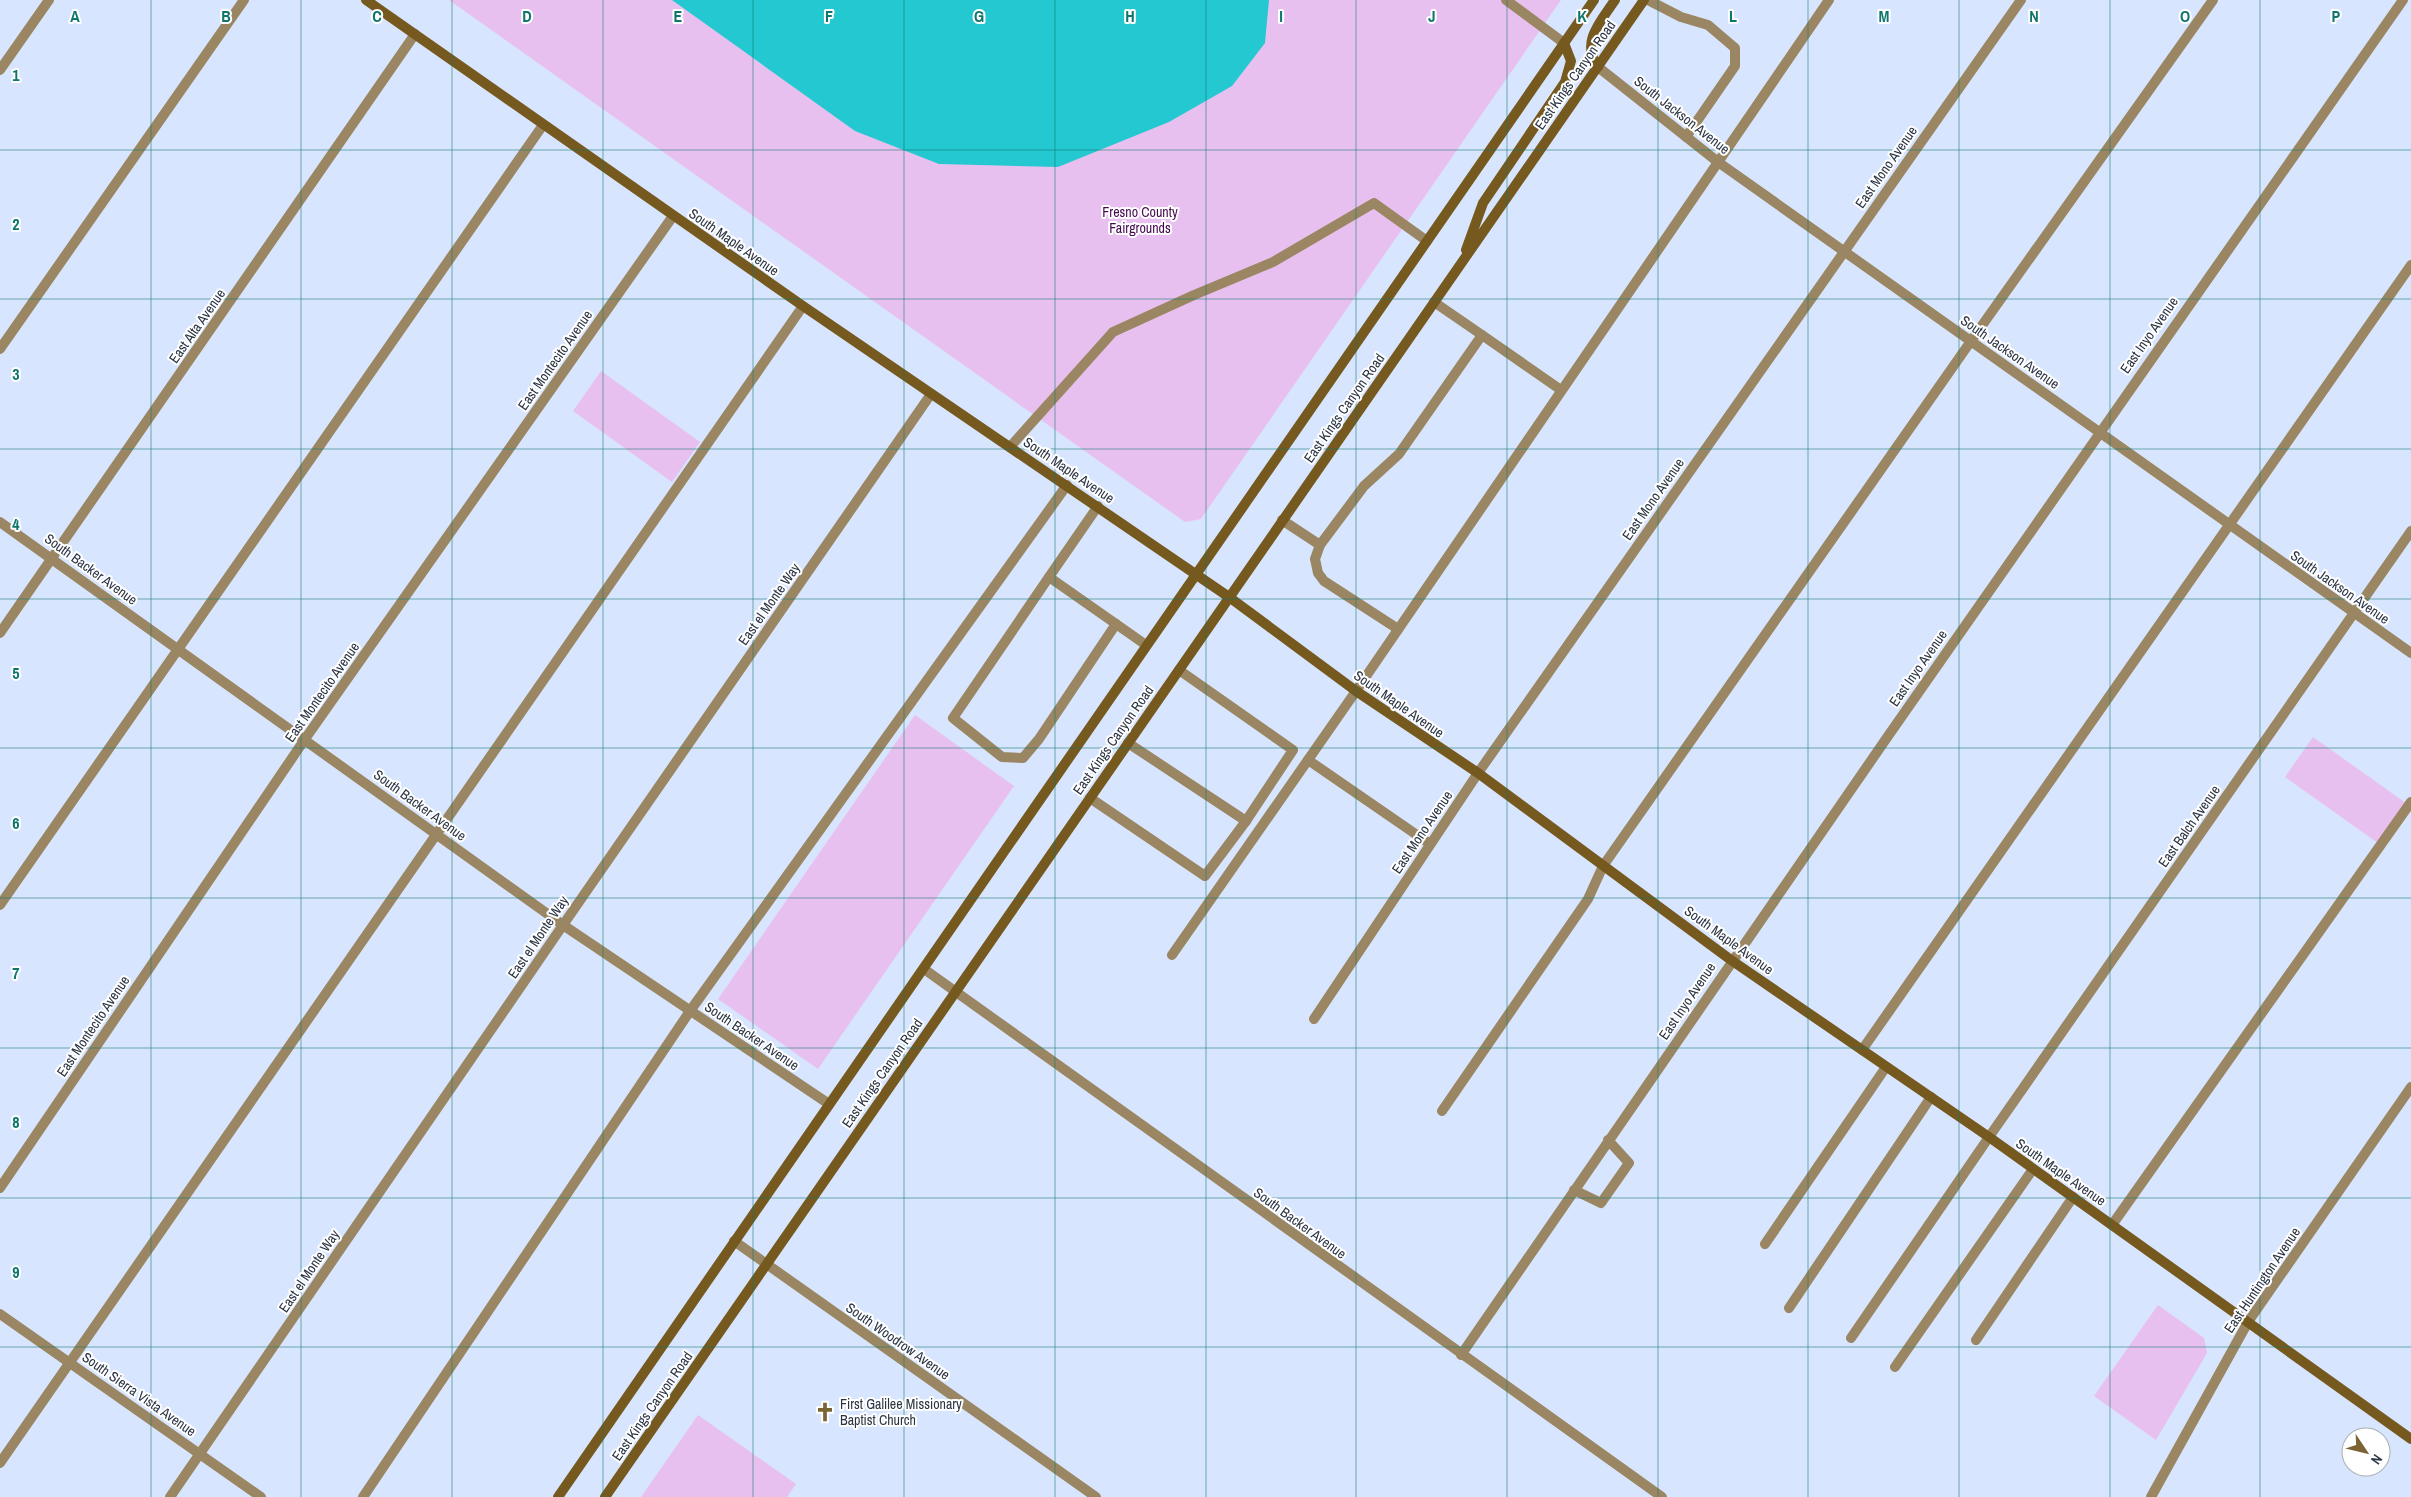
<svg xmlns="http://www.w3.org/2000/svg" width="2411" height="1497" font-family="'Archivo Narrow',sans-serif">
  <rect width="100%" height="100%" fill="#d7e5fe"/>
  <g fill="#e8c0ef">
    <path d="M449 0H1561L1201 519 1185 522Z"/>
    <path d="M601 371 700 442 672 482 573 411Z"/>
    <path d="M915 715 1014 786 818 1069 718 999Z"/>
    <path d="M2313 737 2410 806 2382 846 2285 777Z"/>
    <path d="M2158 1305 2204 1338 2207 1353 2156 1440 2094 1396Z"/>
    <path d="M698 1415 796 1484 787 1497H641Z"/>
  </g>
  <path fill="#23c8d1" d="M672 0H1269L1265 43 1232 86 1169 122 1058 167 939 164 855 131Z"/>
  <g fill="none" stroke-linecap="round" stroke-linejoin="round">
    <g stroke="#9a8662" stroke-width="10">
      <path d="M1506 0 1564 43"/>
      <path d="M1648 0 1681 17 1708 25 1735 48V66L1686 137"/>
      <path d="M1482 335 1561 390"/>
      <path d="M0 349 244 0"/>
      <path d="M1010 447 1113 332 1194 295 1273 262 1374 203 1427 241"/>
      <path d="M1098 506 1049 577 1146 645"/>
      <path d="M1282 520 1320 545"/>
      <path d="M1049 577 953 718 1002 757 1023 758 1039 739 1116 624"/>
      <path d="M1398 629 1324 581 1318 573 1315 559 1320 545 1364 486 1399 454 1482 335 1434 302"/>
      <path d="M1128 743 1246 821"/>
      <path d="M1308 760 1430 844"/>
      <path d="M1090 798 1205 876 1246 821 1293 750 1179 670"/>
      <path d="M0 905 543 125"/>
      <path d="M1172 955 1356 691 1829 0"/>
      <path d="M1862 1050 2411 265"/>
      <path d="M1442 1111 1588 899 1603 866 1971 341 2213 0"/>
      <path d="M1574 1190 1601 1203 1629 1163 1608 1140"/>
      <path d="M2112 1225 2411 802"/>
      <path d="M1765 1244 1886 1067"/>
      <path d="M1789 1308 1931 1097"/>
      <path d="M1851 1338 1989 1137"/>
      <path d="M1976 1340 2073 1197"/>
      <path d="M1895 1367 2033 1169"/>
      <path d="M0 1463 803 306"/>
      <path d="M363 1497 690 1011 1067 485"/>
    </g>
    <g stroke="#9a8662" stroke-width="10">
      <path d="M1598 67 1718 162 2411 653"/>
      <path d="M0 70 49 0"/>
      <path d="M0 522 563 925 829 1104"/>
      <path d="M0 633 415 34"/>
      <path d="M924 969 1662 1497"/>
      <path d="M1314 1019 1478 773 2021 0"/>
      <path d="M1989 1137 2411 531"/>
      <path d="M0 1188 305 739 673 216"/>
      <path d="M734 1241 1096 1497"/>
      <path d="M0 1314 261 1497"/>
      <path d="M1461 1355C1772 901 2086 450 2403 0"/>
      <path d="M170 1497 563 925 931 394"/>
      <path d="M2151 1497 2248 1322 2411 1087"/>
    </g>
    <g stroke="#76591e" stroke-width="10">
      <path d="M366 0 803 306 1229 597 1356 691 1478 773 1731 960 1989 1137 2411 1439"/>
      <path d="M1598 67C1580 42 1601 21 1615 0"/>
      <path d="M1466 250 1483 203 1565 82 1571 61 1564 43"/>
      <path d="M558 1497C903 998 1248 498 1594 0"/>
      <path d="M605 1497 1644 0"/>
    </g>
  </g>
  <path fill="none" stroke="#0f766e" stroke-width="1" stroke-opacity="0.55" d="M151 0V1497M301 0V1497M452 0V1497M603 0V1497M753 0V1497M904 0V1497M1055 0V1497M1206 0V1497M1356 0V1497M1507 0V1497M1658 0V1497M1808 0V1497M1959 0V1497M2110 0V1497M2260 0V1497M0 150H2411M0 299H2411M0 449H2411M0 599H2411M0 748H2411M0 898H2411M0 1048H2411M0 1198H2411M0 1347H2411"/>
  <defs>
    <symbol id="church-bare" viewBox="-9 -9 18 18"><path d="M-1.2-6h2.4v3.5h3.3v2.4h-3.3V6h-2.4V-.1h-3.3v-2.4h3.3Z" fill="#7c6334" stroke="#fff" stroke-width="2.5" paint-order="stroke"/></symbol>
  </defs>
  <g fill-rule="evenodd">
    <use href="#church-bare" x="811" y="1398" width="28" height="28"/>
  </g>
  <g text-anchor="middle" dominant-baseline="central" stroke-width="4" stroke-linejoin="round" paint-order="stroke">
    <g font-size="14" fill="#2b3444" stroke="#fff">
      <text transform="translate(1575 75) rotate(-55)">East Kings Canyon Road</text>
      <text transform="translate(1682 115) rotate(38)">South Jackson Avenue</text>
      <text transform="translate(1886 167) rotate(-55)">East Mono Avenue</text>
      <text transform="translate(734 242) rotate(35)">South Maple Avenue</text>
      <text transform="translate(197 326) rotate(-55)">East Alta Avenue</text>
      <text transform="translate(2149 335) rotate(-55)">East Inyo Avenue</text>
      <text transform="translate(2010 352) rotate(35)">South Jackson Avenue</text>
      <text transform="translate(555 360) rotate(-55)">East Montecito Avenue</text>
      <text transform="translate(1344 408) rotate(-55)">East Kings Canyon Road</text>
      <text transform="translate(1069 470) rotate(34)">South Maple Avenue</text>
      <text transform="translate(1653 499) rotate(-55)">East Mono Avenue</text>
      <text transform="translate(91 569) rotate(36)">South Backer Avenue</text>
      <text transform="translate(2340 587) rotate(35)">South Jackson Avenue</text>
      <text transform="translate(769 604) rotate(-55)">East el Monte Way</text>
      <text transform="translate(1918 668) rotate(-55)">East Inyo Avenue</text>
      <text transform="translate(322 692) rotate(-55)">East Montecito Avenue</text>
      <text transform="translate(1399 704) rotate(35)">South Maple Avenue</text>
      <text transform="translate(1113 740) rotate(-55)">East Kings Canyon Road</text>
      <text transform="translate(420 805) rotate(36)">South Backer Avenue</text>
      <text transform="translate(2189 826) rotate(-55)">East Balch Avenue</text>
      <text transform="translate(1422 832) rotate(-56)">East Mono Avenue</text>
      <text transform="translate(538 937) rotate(-56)">East el Monte Way</text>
      <text transform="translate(1729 940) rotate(36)">South Maple Avenue</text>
      <text transform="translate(1687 1001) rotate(-56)">East Inyo Avenue</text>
      <text transform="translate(93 1026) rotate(-56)">East Montecito Avenue</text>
      <text transform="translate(752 1036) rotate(34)">South Backer Avenue</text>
      <text transform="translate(882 1073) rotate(-55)">East Kings Canyon Road</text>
      <text transform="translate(2061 1172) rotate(35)">South Maple Avenue</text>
      <text transform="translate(1300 1223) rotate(36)">South Backer Avenue</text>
      <text transform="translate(309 1271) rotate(-56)">East el Monte Way</text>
      <text transform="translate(2262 1280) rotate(-56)">East Huntington Avenue</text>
      <text transform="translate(898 1341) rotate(35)">South Woodrow Avenue</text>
      <text transform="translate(139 1394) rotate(35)">South Sierra Vista Avenue</text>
      <text transform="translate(652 1406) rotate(-55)">East Kings Canyon Road</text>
    </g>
    <g font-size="14" fill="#44094e" stroke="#fff">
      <text x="1140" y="212">Fresno County<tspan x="1140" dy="16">Fairgrounds</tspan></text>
    </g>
    <g font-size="14" fill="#2b3444" stroke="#fff" text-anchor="start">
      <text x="840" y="1404">First Galilee Missionary<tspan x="840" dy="16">Baptist Church</tspan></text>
    </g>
  </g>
  <g font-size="16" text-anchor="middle" font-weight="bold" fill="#0f766e" stroke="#fff" stroke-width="4" stroke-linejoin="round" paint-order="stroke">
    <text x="75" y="22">A</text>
    <text x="226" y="22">B</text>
    <text x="377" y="22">C</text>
    <text x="527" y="22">D</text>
    <text x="678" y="22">E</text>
    <text x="829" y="22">F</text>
    <text x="979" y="22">G</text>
    <text x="1130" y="22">H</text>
    <text x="1281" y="22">I</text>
    <text x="1432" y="22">J</text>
    <text x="1582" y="22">K</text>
    <text x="1733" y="22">L</text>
    <text x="1884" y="22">M</text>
    <text x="2034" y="22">N</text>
    <text x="2185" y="22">O</text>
    <text x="2336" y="22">P</text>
    <text x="16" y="81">1</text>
    <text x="16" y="230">2</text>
    <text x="16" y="380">3</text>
    <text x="16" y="530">4</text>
    <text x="16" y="679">5</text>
    <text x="16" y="829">6</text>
    <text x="16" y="979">7</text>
    <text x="16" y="1128">8</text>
    <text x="16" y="1278">9</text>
  </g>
  <g transform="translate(2366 1452) rotate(125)"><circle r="24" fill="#ffffff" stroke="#aaaeb4"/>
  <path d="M0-4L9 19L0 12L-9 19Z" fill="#7c6334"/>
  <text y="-8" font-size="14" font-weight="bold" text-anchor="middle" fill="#2b3444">N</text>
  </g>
</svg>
